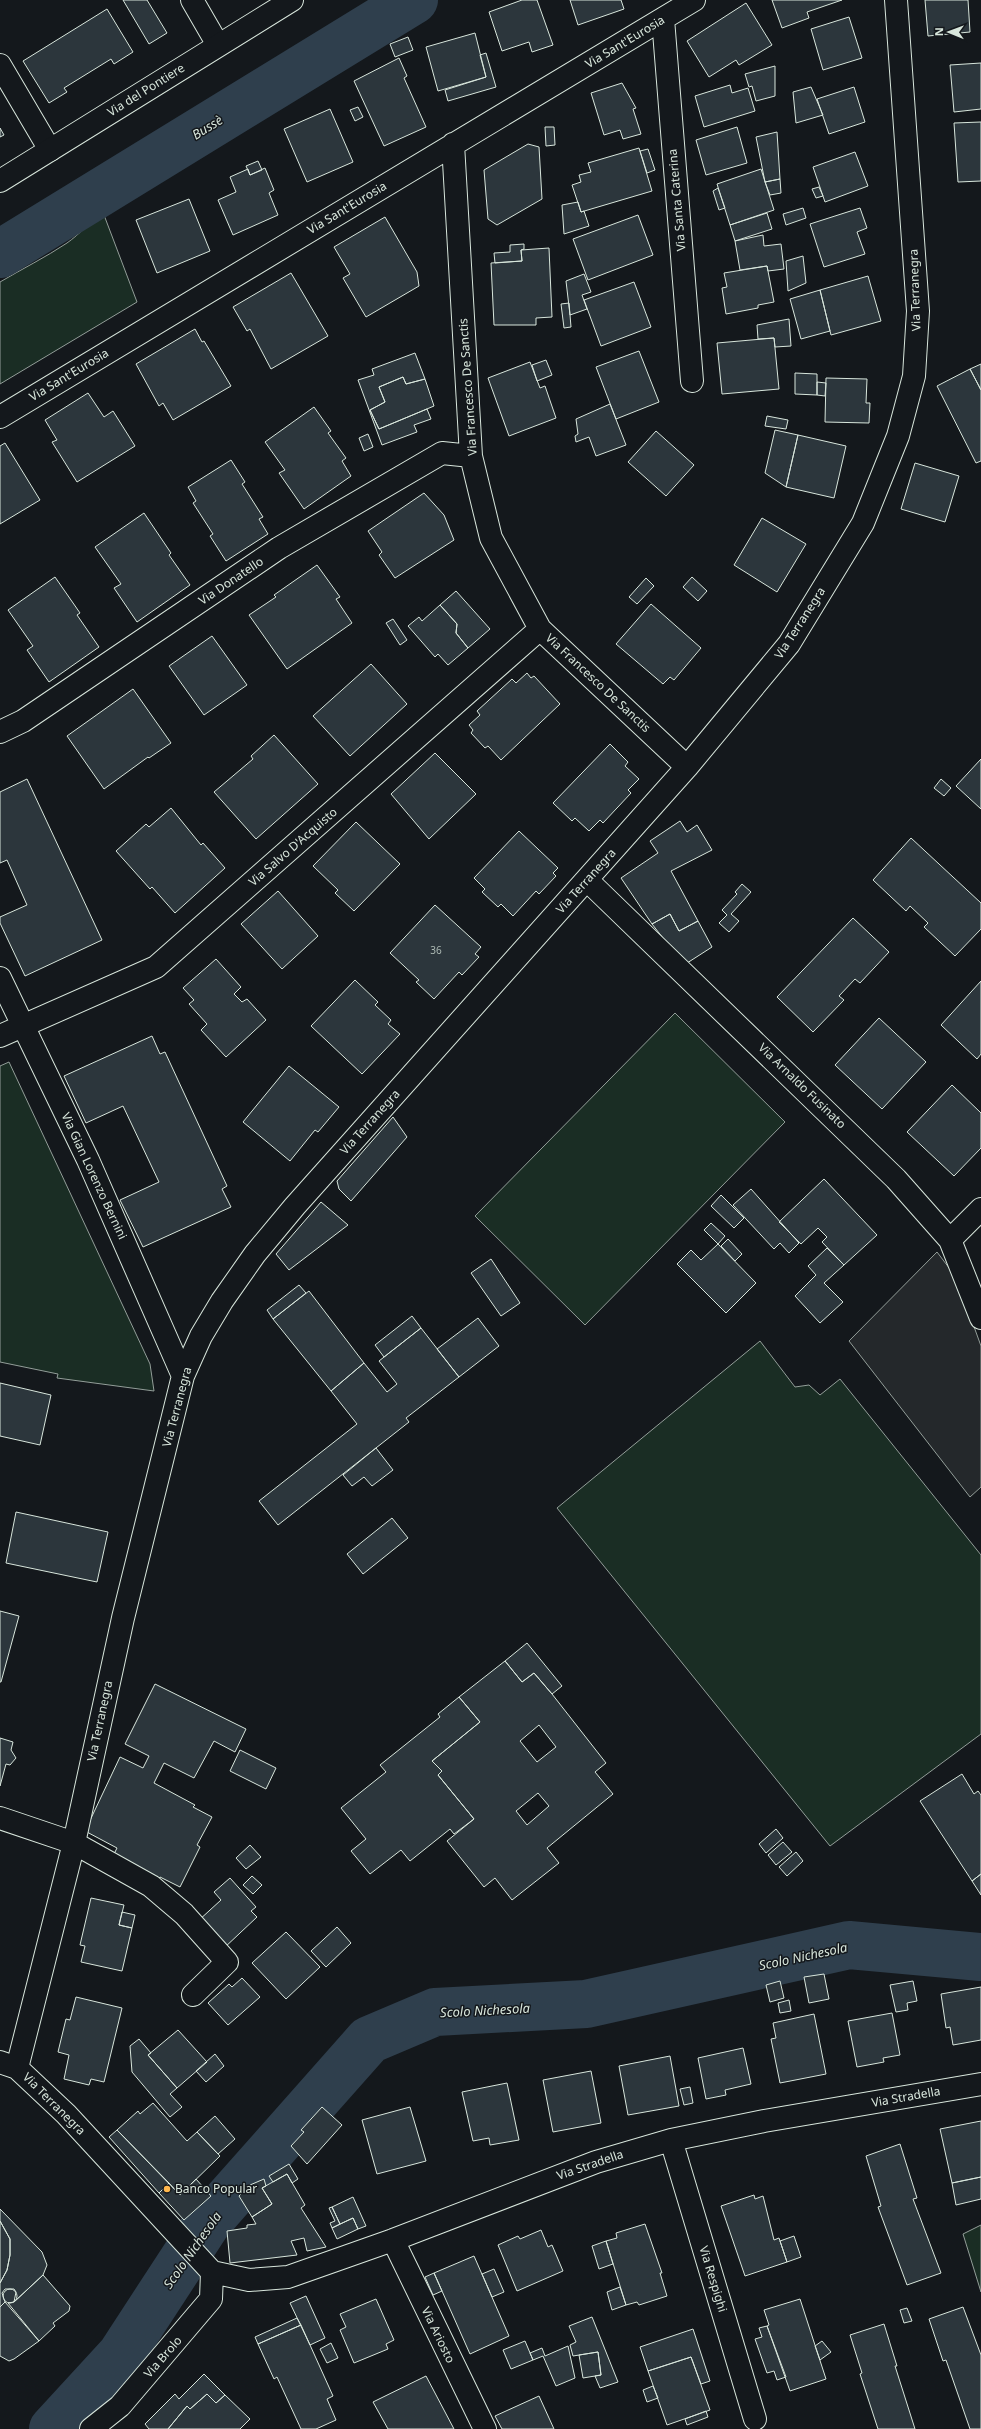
<svg xmlns="http://www.w3.org/2000/svg" width="981" height="2429" font-family="'Noto Sans',sans-serif">
<style>
.green{fill:#1a2d24;stroke:#939e99}
.parking{fill:#24282b;stroke:#939e99}
.lines{fill:none;stroke-linecap:round;stroke-linejoin:round}
.river{stroke:#2f3f4d;stroke-width:48}
.building{fill:#2c363c;stroke:#d8e6dc;fill-rule:evenodd}
.street-casing{stroke:#d8e6dc;stroke-width:24}
.secondary-casing{stroke:#d8e6dc;stroke-width:24}
.street{stroke:#14181c;stroke-width:22}
.secondary{stroke:#14181c;stroke-width:22}
.poi-dot{fill:#ffb74d;stroke:#14181c;stroke-width:1.5}
.labels{text-anchor:middle;stroke-width:3;stroke-linejoin:round;paint-order:stroke}
.number-label{font-size:10px;fill:#adbab4}
.street-label{font-size:12px;fill:#d8e6dc;stroke:#14181c}
.poi-label{font-size:12px;fill:#d8e6dc;stroke:#14181c;text-anchor:start}
.water-label{font-size:13px;font-style:italic;fill:#d8e6dc;stroke:#14181c}
</style>
<rect width="100%" height="100%" fill="#14181c"/>
<path class="green" d="M104,215L137,302L0,384V282C22,269 46,257 67,243C80,234 90,221 104,215Z
M675,1013L785,1122L585,1325L475,1216Z
M9,1062L150,1364L154,1391L57,1378L58,1374L0,1362V1066Z
M760,1341L795,1387L809,1385L820,1395L840,1379L981,1555V1734L830,1846L557,1508Z
M981,2225V2292L963,2234Z"/>
<path class="parking" d="M937,1252L956,1277L981,1346V1487L970,1497L849,1341Z"/>
<g class="lines">
<path class="river" d="M0,254L414,0
M53,2429L121,2355L207,2223L369,2040L435,2012L586,2004L849,1945L981,1957"/>
</g>
<path class="building" d="M123,0H147L167,33L149,44Z
M522,0H537L553,45L532,52L529,42L502,51L489,12Z
M570,0H621L624,9L578,25Z
M772,0H842L807,12L809,18L782,28Z
M925,0H968L970,32L928,36Z
M746,3L772,45L739,65L736,60L709,77L687,41Z
M107,9L133,52L114,64L111,59L64,88L67,92L49,103L23,61Z
M849,17L862,58L823,70L811,29Z
M475,33L486,77L438,91L426,47Z
M408,37L413,50L395,57L390,44Z
M486,53L496,87L448,101L445,90L486,77L480,55Z
M399,58L407,76L404,78L426,127L384,146L354,81Z
M981,63V109L954,112L950,65Z
M775,66V96L756,101L752,86L749,87L745,74Z
M622,83L636,108L633,109L641,134L623,139L620,130L604,135L591,93Z
M730,85L732,93L748,88L755,111L704,127L695,96Z
M811,87L823,115L796,123L793,92Z
M854,87L865,122L829,134L817,99Z
M358,107L363,117L355,121L350,110Z
M330,109L353,162L307,182L284,129Z
M981,122V181L958,182L954,123Z
M545,127H554L555,145L546,146Z
M737,127L747,163L706,175L696,140Z
M0,128L4,135L0,137Z
M777,132L780,179L765,182L756,137Z
M528,144L539,147L542,199L497,225L488,219L484,170Z
M639,148L652,191L581,212L572,185L581,182L579,175L591,172L588,163Z
M648,149L655,170L647,173L640,151Z
M855,152L868,186L825,202L813,167Z
M258,161L262,170L250,175L246,166Z
M265,168L274,190L269,193L278,215L233,235L218,200L236,192L230,177L248,169L250,175Z
M761,169L774,210L730,225L717,184Z
M780,179L781,193L770,195L765,182Z
M819,187L823,196L816,198L812,189Z
M718,188L725,208L719,210L713,191Z
M189,199L210,251L157,273L136,220Z
M578,202L581,212L584,211L589,226L564,234L562,205Z
M803,208L806,218L786,225L783,214Z
M860,208L867,228L857,232L865,254L824,267L810,224Z
M767,213L772,229L735,241L730,225Z
M638,215L653,255L588,280L573,239Z
M385,217L417,272L419,286L366,317L343,278L350,274L334,247Z
M763,235L764,246L781,244L784,269L768,271L767,266L740,270L735,241Z
M524,244V249L521,250L522,261L495,263L494,253L510,252V245Z
M549,248L552,317L536,318V325H494L491,263L522,261L521,250Z
M803,256L806,283L788,291L786,261Z
M767,266L774,302L758,305V308L726,314L722,288L727,287L724,273Z
M291,273L328,336L271,369L250,329L247,331L233,307Z
M584,274L591,292L582,295L587,309L570,315L566,281Z
M868,276L881,321L831,335L820,290Z
M634,282L651,327L601,346L584,300Z
M820,290L830,331L801,339L790,299Z
M569,303L571,327L564,328L561,304Z
M789,319L791,346L775,347L774,338L758,339L757,325Z
M195,329L202,342L204,341L231,386L173,420L163,403L159,406L136,364Z
M774,338L779,389L722,394L717,343Z
M639,351L659,402L616,419L596,367Z
M415,353L425,379L406,384L403,377L379,387L385,402L370,410L379,429L427,409L431,419L414,425L417,432L382,445L358,380L374,375L372,369Z
M546,360L552,375L537,381L532,365Z
M530,362L540,388L545,386L556,418L509,436L488,378Z
M981,364V390L970,369Z
M970,369L981,390V461L976,463L937,386Z
M795,373L817,374V395L795,394Z
M403,377L406,384L425,379L434,406L379,429L370,410L385,402L379,387Z
M826,378L867,379L866,403H870L869,423L825,422Z
M817,382L826,383L825,396L817,395Z
M88,393L104,417L113,411L135,446L77,482L52,442L57,440L45,420Z
M610,404L626,445L596,456L589,437L576,442L575,436L578,434L576,419Z
M314,407L331,431L328,433L346,458L342,461L351,476L304,509L279,473L285,470L265,442Z
M767,416L788,420L786,429L765,426Z
M775,430L798,435L786,487L765,473Z
M656,431L694,465L666,496L628,462Z
M368,434L373,447L364,451L359,438Z
M798,435L846,446L834,498L786,487Z
M5,443L40,500L0,524V446Z
M231,460L245,482L242,484L263,517L259,519L268,534L226,561L210,536L213,534L193,503L196,501L188,487Z
M915,463L959,476L945,522L901,509Z
M424,493L444,515L454,540L395,578L379,555L382,552L368,531Z
M144,513L171,553L169,555L190,585L137,622L114,588L121,584L95,547Z
M762,518L806,544L777,592L734,565Z
M317,565L340,597L336,599L352,623L287,669L249,615L276,597L274,595Z
M55,577L80,613L77,615L99,647L49,682L27,650L33,646L8,610Z
M692,577L707,591L698,601L683,587Z
M646,578L654,586L637,604L629,597Z
M456,591L490,629L468,648L456,633L457,624L440,605Z
M651,604L701,648L674,680L670,677L663,684L616,644Z
M440,605L457,624L456,633L468,648L448,665L438,654L435,657L408,626L419,617L422,621Z
M393,619L407,640L400,645L386,623Z
M212,636L247,685L204,715L169,666Z
M371,664L407,704L350,756L313,716Z
M527,673L531,678L534,676L560,704L501,760L488,746L485,748L471,733L473,730L469,725L480,715L477,711L512,679L516,683Z
M133,689L171,743L149,758L148,757L104,789L67,736Z
M274,735L318,784L256,839L214,792L253,759L251,756Z
M610,744L628,762L625,766L639,779L628,790L631,793L603,823L600,820L589,831L575,818L572,821L553,803Z
M435,753L476,794L429,839L391,794Z
M981,759V809L956,786Z
M27,779L102,940L25,976L0,923V917L27,905L7,860L0,863V792Z
M941,779L951,788L944,796L934,788Z
M171,808L201,845L203,843L225,868L175,913L152,887L150,889L116,851L146,824L149,827Z
M680,821L687,832L697,825L712,850L671,871L698,921L679,931L670,914L652,924L621,878L658,853L650,841Z
M356,822L400,864L354,911L335,893L338,890L313,866Z
M519,831L558,868L553,873L556,876L539,894L536,891L513,916L501,904L498,907L482,892L485,889L474,878Z
M911,838L981,903V929L955,956L924,927L928,923L910,906L906,911L873,880Z
M742,884L751,892L731,914L739,921L729,932L719,923L727,915L722,910L737,894L735,892Z
M278,891L318,936L282,969L241,924Z
M435,905L481,947L475,954L479,957L462,975L459,972L434,999L416,982L419,980L390,953Z
M670,914L679,931L698,921L712,947L684,965L652,924Z
M853,918L889,952L860,983L855,979L839,996L844,1000L813,1032L777,997Z
M216,959L241,987L234,994L242,1002L247,999L266,1020L226,1057L201,1030L207,1024L189,1004L194,1000L183,988Z
M355,980L378,1002L375,1005L391,1020L388,1024L400,1034L362,1074L311,1026Z
M981,981V1054L977,1059L941,1025Z
M879,1018L926,1062L882,1109L835,1065Z
M152,1036L160,1054L165,1052L227,1186L222,1189L231,1207L143,1247L120,1200L159,1182L123,1106L86,1123L64,1076Z
M289,1066L339,1107L318,1132L315,1130L290,1161L243,1122Z
M952,1085L981,1113V1148L954,1176L907,1132Z
M393,1117L407,1137L351,1201L339,1189L337,1181Z
M824,1179L877,1235L844,1265L822,1242L827,1237L818,1228L801,1244L779,1222Z
M751,1189L799,1243L789,1253L780,1243L774,1249L733,1205Z
M721,1195L744,1218L734,1228L711,1206Z
M321,1202L348,1225L289,1270L276,1254Z
M711,1223L725,1236L718,1244L704,1230Z
M728,1239L742,1254L735,1261L721,1246Z
M718,1244L756,1283L726,1313L677,1264L691,1250L701,1260Z
M827,1248L844,1265L824,1283L843,1302L820,1323L795,1296L816,1275L808,1266Z
M491,1259L520,1303L501,1316L471,1273Z
M299,1285L306,1293L273,1319L267,1310Z
M309,1291L364,1363L331,1391L273,1319Z
M412,1316L421,1328L384,1357L375,1345Z
M478,1318L499,1346L459,1377L437,1349Z
M421,1328L459,1377L406,1418L409,1422L278,1525L259,1501L357,1424L331,1391L364,1363L387,1392L397,1384L379,1361Z
M0,1383L51,1395L40,1445L0,1436Z
M376,1448L393,1470L372,1486L364,1477L352,1486L343,1475Z
M16,1512L108,1532L97,1582L6,1563Z
M392,1518L408,1538L363,1574L347,1554Z
M0,1611L19,1616L1,1682H0Z
M527,1643L562,1686L552,1694L534,1673L522,1682L505,1661Z
M505,1661L522,1682L534,1673L552,1694L606,1763L595,1772L613,1794L547,1848L559,1863L512,1900L495,1878L484,1887L447,1841L474,1819L438,1775L442,1771L432,1761L480,1722L459,1697ZM539,1725L556,1747L537,1762L520,1741ZM538,1793L549,1806L527,1825L516,1811Z
M155,1684L246,1729L235,1752L214,1741L194,1778L164,1763L154,1783L195,1805L193,1807L212,1817L197,1845L200,1847L180,1887L160,1877L158,1880L113,1856L117,1848L85,1831L120,1757L143,1768L149,1756L125,1744Z
M459,1697L480,1722L432,1761L442,1771L438,1775L474,1819L454,1834L450,1829L410,1861L401,1850L370,1874L351,1851L366,1839L341,1808L386,1772L380,1765L440,1717L438,1714Z
M0,1738L13,1742L11,1750L16,1758L10,1765L6,1764L0,1786Z
M240,1750L276,1768L266,1789L230,1771Z
M962,1774L974,1794L978,1791L981,1795V1874L972,1881L920,1801Z
M776,1829L783,1838L766,1853L759,1844Z
M783,1842L792,1852L776,1865L768,1855Z
M250,1845L261,1857L246,1869L236,1858Z
M796,1852L803,1861L787,1876L779,1867Z
M981,1874V1895L972,1881Z
M252,1876L262,1885L253,1894L243,1885Z
M230,1878L256,1907L251,1911L257,1917L223,1949L198,1921L221,1900L214,1892Z
M91,1898L124,1905L119,1925L132,1928L122,1971L81,1962L85,1946L80,1945Z
M122,1912L135,1915L132,1928L119,1925Z
M337,1927L351,1943L326,1967L311,1951Z
M286,1932L320,1967L286,1999L252,1963Z
M824,1974L829,1999L809,2003L804,1977Z
M242,1978L260,1997L228,2025L208,2003L229,1984L232,1987Z
M780,1981L784,1998L770,2002L766,1985Z
M913,1981L917,2001L907,2003L908,2010L896,2012L890,1985Z
M981,1987V2040L953,2045L950,2027L946,2028L941,1994Z
M76,1997L122,2008L104,2082L91,2079L89,2085L64,2079L69,2055L58,2052L66,2019L70,2020Z
M789,2000L791,2011L780,2013L778,2003Z
M892,2013L900,2055L883,2058L884,2062L857,2067L848,2021Z
M814,2014L826,2074L780,2083L771,2039L776,2038L773,2023Z
M178,2030L207,2062L177,2088L148,2055Z
M139,2039L151,2053L148,2055L177,2088L170,2094L182,2107L170,2117L132,2072L130,2046Z
M743,2048L751,2084L725,2090L726,2095L706,2099L698,2058Z
M215,2054L224,2066L206,2082L196,2071Z
M670,2056L679,2106L628,2115L619,2066Z
M591,2071L601,2123L553,2132L543,2080Z
M507,2083L519,2140L490,2145L489,2138L473,2141L462,2092Z
M690,2087L693,2103L684,2105L680,2089Z
M153,2103L187,2141L197,2132L220,2156L180,2195L117,2130L138,2111L140,2114Z
M322,2107L342,2125L307,2164L291,2146L304,2132L301,2130Z
M410,2107L426,2161L377,2174L362,2120Z
M215,2116L235,2139L218,2154L197,2132Z
M981,2121V2177L952,2183L940,2129Z
M117,2130L169,2183L159,2193L109,2137Z
M900,2144L917,2198L913,2199L941,2273L907,2285L878,2207L881,2206L866,2156Z
M289,2164L298,2179L292,2183L287,2174L273,2182L269,2176Z
M287,2174L305,2205L301,2208L326,2247L307,2251L304,2238L291,2241L297,2255L230,2263L227,2231L247,2228V2225L256,2224L252,2217L272,2204L262,2188Z
M981,2177V2199L956,2205L952,2183Z
M196,2179L211,2196L184,2220L159,2193L169,2183L180,2195Z
M264,2179L266,2186L262,2188L272,2204L252,2217L239,2196L250,2185Z
M754,2195L755,2199L763,2196L774,2240L779,2238L787,2262L745,2276L721,2206Z
M353,2197L366,2226L358,2229L353,2218L340,2224L332,2207Z
M332,2207L340,2224L332,2228L330,2223L335,2221L329,2208Z
M0,2209L42,2252L47,2265L43,2275L14,2302L16,2292L14,2289H5L2,2293L5,2302L0,2307V2283L7,2270L10,2255V2239L0,2221Z
M353,2218L358,2229L337,2239L332,2228Z
M0,2221L10,2239V2255L7,2270L0,2283Z
M645,2224L662,2273H660L667,2296L639,2305L637,2302L626,2305L606,2241L617,2238L616,2233Z
M541,2230L548,2247L552,2245L563,2271L517,2291L498,2245L518,2236L520,2239Z
M794,2236L801,2257L787,2262L780,2241Z
M606,2241L613,2264L599,2269L592,2246Z
M474,2256L509,2336L470,2354L434,2273Z
M494,2269L504,2292L492,2297L482,2274Z
M434,2273L442,2291L433,2295L425,2277Z
M43,2275L70,2306L69,2311L53,2323L55,2326L39,2341L8,2303L14,2302Z
M620,2287L626,2305L612,2310L607,2292Z
M3 2296a7 7 0 1 1 14 0a7 7 0 1 1-14 0Z
M306,2296L325,2338L310,2345L290,2303Z
M376,2299L394,2340L386,2344L388,2349L354,2363L340,2330L346,2327L340,2314Z
M800,2299L826,2379L790,2391L767,2326L769,2325L764,2310Z
M5,2302L39,2341L14,2359L9,2361L0,2356V2307Z
M963,2307L981,2355V2429H970L946,2360L943,2361L929,2319Z
M907,2308L912,2321L904,2323L900,2310Z
M592,2317L618,2382L600,2388L595,2376L601,2375L598,2352L573,2356L570,2345L576,2342L569,2326Z
M297,2318L301,2325L258,2344L255,2337Z
M884,2324L897,2366H895L915,2429H878L860,2374L862,2373L850,2335Z
M301,2325L333,2396L327,2399L336,2420L316,2429H301L277,2377L274,2379L258,2344Z
M767,2326L786,2377L777,2380L774,2371L767,2373L755,2339L762,2337L759,2328Z
M693,2329L710,2381L701,2384L691,2357L648,2371L640,2347Z
M525,2341L533,2360L511,2369L503,2350Z
M822,2341L831,2352L820,2360L815,2346Z
M331,2343L338,2358L327,2363L320,2349Z
M568,2346L575,2378L556,2386L543,2356L533,2360L530,2353L542,2348L545,2356Z
M598,2352L601,2375L583,2378L579,2355Z
M691,2357L710,2410L667,2425L648,2371Z
M204,2374L225,2395L216,2403L207,2394L190,2409L187,2406L168,2429H149L145,2424L175,2394L179,2399Z
M426,2376L454,2429H388L373,2402Z
M653,2386L658,2398L647,2402L643,2390Z
M207,2394L216,2403L225,2395L250,2419L240,2429H168L187,2406L190,2409Z
M539,2396L554,2429H502L495,2416Z
M706,2411L708,2417L687,2425L685,2419Z"/>
<g class="lines">
<defs>
<path id="street" d="M192,0L218,45
M663,19L692,381
M0,65L50,150
M453,144L471,456L491,538L540,629L687,767
M0,417L694,0
M0,732L23,721L279,548L442,453L471,456
M587,880L896,1179L950,1240L981,1318
M0,978L88,1160L183,1376
M0,1036L156,967L540,629
M950,1240L981,1209
M0,1818L74,1843L151,1886L184,1914L227,1962L193,1995
M0,2062L17,2068L66,2114L212,2272
M17,2068L74,1843L123,1618L183,1376L201,1336L222,1301L255,1254L295,1206L687,767L789,644L863,523L898,436L914,376L918,311L896,0
M671,2140L755,2419
M393,2240L485,2429
M212,2272L249,2280L288,2277L393,2240L596,2162L671,2140L764,2121L981,2084
M91,2429L120,2406L211,2299L212,2272"/>
<path id="secondary" d="M0,181L292,0"/>
</defs>
<use href="#street" class="street-casing"/>
<use href="#secondary" class="secondary-casing"/>
<use href="#street" class="street"/>
<use href="#secondary" class="secondary"/>
</g>
<circle class="poi-dot" cx="167" cy="2189" r="4"/>
<g class="labels">
<g class="number-label">
<text x="436" y="954">36</text>
</g>
<g class="street-label">
<text transform="translate(625 42) rotate(-31)" y="4">Via Sant'Eurosia</text>
<text transform="translate(146 90) rotate(-32)" y="4">Via del Pontiere</text>
<text transform="translate(677 200) rotate(-95)" y="4">Via Santa Caterina</text>
<text transform="translate(347 208) rotate(-31)" y="4">Via Sant'Eurosia</text>
<text transform="translate(915 290) rotate(-92)" y="4">Via Terranegra</text>
<text transform="translate(69 375) rotate(-31)" y="4">Via Sant'Eurosia</text>
<text transform="translate(468 387) rotate(-94)" y="4">Via Francesco De Sanctis</text>
<text transform="translate(231 581) rotate(-34)" y="4">Via Donatello</text>
<text transform="translate(800 623) rotate(-57)" y="4">Via Terranegra</text>
<text transform="translate(598 683) rotate(43)" y="4">Via Francesco De Sanctis</text>
<text transform="translate(293 847) rotate(-41)" y="4">Via Salvo D'Acquisto</text>
<text transform="translate(586 881) rotate(-48)" y="4">Via Terranegra</text>
<text transform="translate(802 1086) rotate(44)" y="4">Via Arnaldo Fusinato</text>
<text transform="translate(370 1122) rotate(-48)" y="4">Via Terranegra</text>
<text transform="translate(94 1176) rotate(65)" y="4">Via Gian Lorenzo Bernini</text>
<text transform="translate(177 1407) rotate(-75)" y="4">Via Terranegra</text>
<text transform="translate(100 1721) rotate(-78)" y="4">Via Terranegra</text>
<text transform="translate(906 2097) rotate(-10)" y="4">Via Stradella</text>
<text transform="translate(54 2104) rotate(45)" y="4">Via Terranegra</text>
<text transform="translate(590 2165) rotate(-19)" y="4">Via Stradella</text>
<text transform="translate(713 2279) rotate(73)" y="4">Via Respighi</text>
<text transform="translate(438 2335) rotate(64)" y="4">Via Ariosto</text>
<text transform="translate(163 2357) rotate(-49)" y="4">Via Brolo</text>
</g>
<g class="poi-label">
<text x="175" y="2193">Banco Popular</text>
</g>
<g class="water-label">
<text transform="translate(207 127) rotate(-32)" y="5">Bussè</text>
<text transform="translate(803 1956) rotate(-12)" y="5">Scolo Nichesola</text>
<text transform="translate(485 2010) rotate(-3)" y="5">Scolo Nichesola</text>
<text transform="translate(192 2250) rotate(-55)" y="5">Scolo Nichesola</text>
</g>
</g>
<g transform="translate(949 32) rotate(271)" stroke="#14181c" stroke-width="3" paint-order="stroke">
<path d="M0-3L7 15L0 10L-7 15Z" fill="#d8e6dc"/>
<text y="-6" font-size="11" font-weight="bold" text-anchor="middle" fill="#d8e6dc">N</text>
</g>
</svg>
